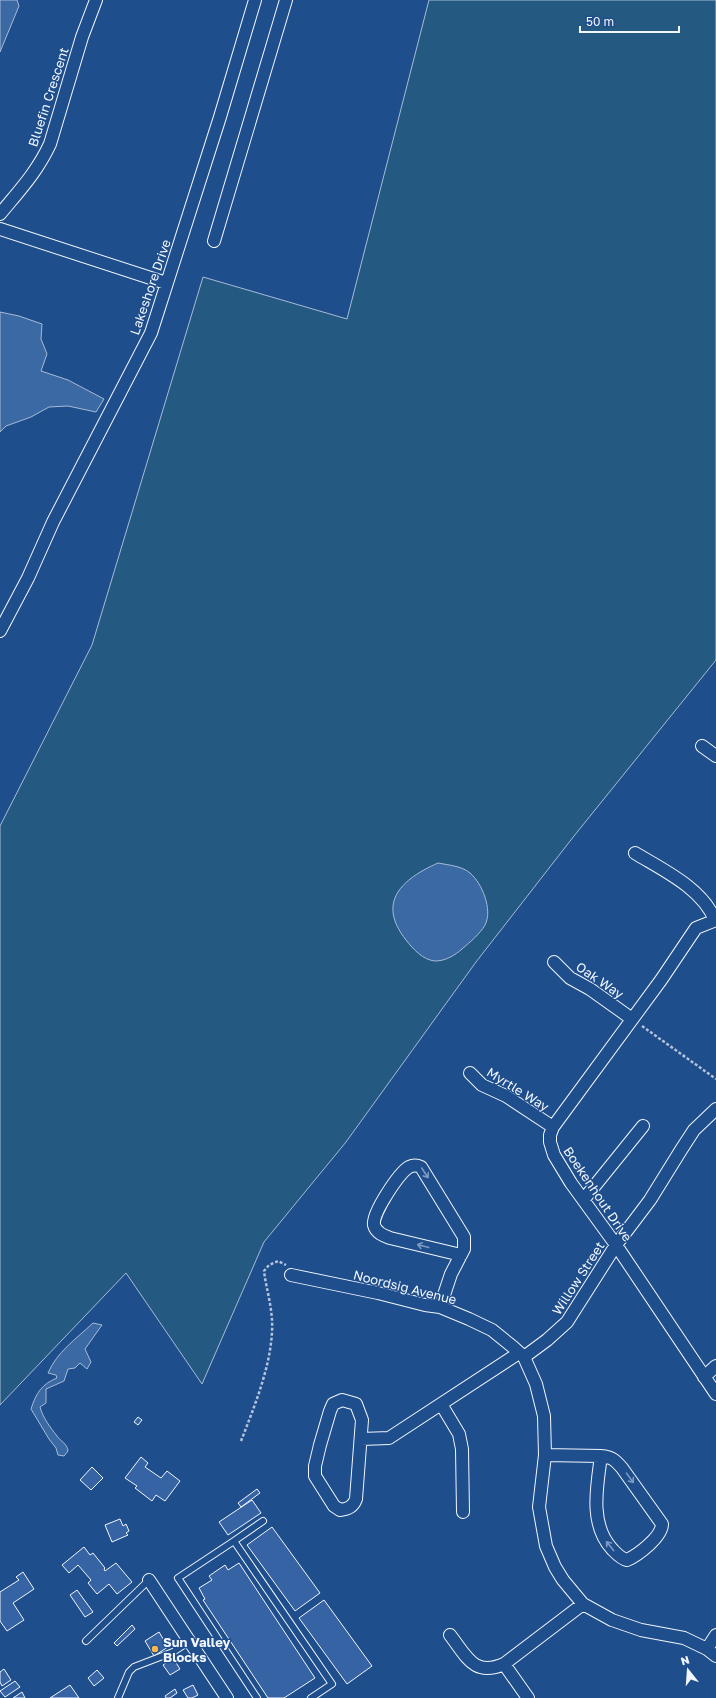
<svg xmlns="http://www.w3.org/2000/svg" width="716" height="1698" font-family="'Golos Text',sans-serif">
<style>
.green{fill:#245a82;stroke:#a8bbd7}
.water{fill:#3b69a3;stroke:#a8bbd7}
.building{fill:#3563a3;stroke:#f2f6ff}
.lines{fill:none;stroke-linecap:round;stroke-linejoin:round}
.service-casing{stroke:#f2f6ff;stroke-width:8}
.minor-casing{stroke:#f2f6ff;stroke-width:14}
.path{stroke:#b3c4dc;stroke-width:2.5;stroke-dasharray:3 2;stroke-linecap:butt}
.service{stroke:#1f4e8c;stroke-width:6}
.minor{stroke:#1f4e8c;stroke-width:12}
.oneway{stroke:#7e9ac0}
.poi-dot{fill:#ffb74d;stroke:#1f4e8c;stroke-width:1.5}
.labels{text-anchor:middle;stroke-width:3;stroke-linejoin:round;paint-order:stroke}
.street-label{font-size:13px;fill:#f2f6ff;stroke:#1f4e8c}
.poi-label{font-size:13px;font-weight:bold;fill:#f2f6ff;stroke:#1f4e8c;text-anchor:start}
</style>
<rect width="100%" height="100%" fill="#1f4e8c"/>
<path class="green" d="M429,0H716V660L574,836L476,962L346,1142L264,1242L202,1384L126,1273L0,1405V826L92,645L203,277L347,319Z"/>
<path class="water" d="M0,0H17L19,6L0,52Z
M0,312L19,316L42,324L41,339L47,354L41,371L68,380L104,399L96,412L68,406L49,407L31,417L6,426L0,432Z
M438,863C448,865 462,866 470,873C482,883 493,910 485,925C480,934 470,942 462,949C455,955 446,961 435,961C423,960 413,949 406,940C376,902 402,879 438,863Z
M93,1323L102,1325L85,1349L91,1362L87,1369L80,1363L75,1368L68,1369L64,1381L46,1389V1403L40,1407C43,1418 50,1427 57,1436C61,1442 67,1443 68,1451L64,1456L58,1455L56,1448L49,1439L31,1409C36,1393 42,1384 57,1378L56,1375L48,1373C57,1352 76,1339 93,1323Z"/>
<path class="building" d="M138,1417L142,1420L138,1425L134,1422Z
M141,1457L148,1463L145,1467L161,1478L167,1471L180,1481L165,1501L156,1495L152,1501L135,1488L137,1486L125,1478Z
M92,1467L103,1478L91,1490L80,1480Z
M257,1489L260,1493L241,1507L238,1503Z
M252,1500L261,1513L228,1535L219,1522Z
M120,1519L123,1526L126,1524L129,1531L126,1533L128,1535L112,1542L105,1525Z
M272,1527L320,1593L295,1611L247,1545Z
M84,1547L90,1555L93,1553L105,1568L104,1569L105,1571L116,1563L132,1582L117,1594L109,1584L97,1594L88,1583L91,1580L78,1565L69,1573L62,1565Z
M239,1563L315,1678L284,1698H268L203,1600L205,1599L199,1588L212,1580L209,1576L225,1565L228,1570Z
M23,1572L34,1589L13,1603L24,1620L7,1631L0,1621V1592L19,1580L16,1577Z
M77,1590L93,1612L85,1617L70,1595Z
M324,1600L372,1666L347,1684L299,1618Z
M132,1625L135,1629L117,1646L114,1643Z
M159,1632L168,1647L154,1656L145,1641Z
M173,1658L180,1669L170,1675L163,1665Z
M4,1669L11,1680L2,1686L0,1682V1672Z
M97,1670L104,1678L94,1686L88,1678Z
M15,1681L20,1687L5,1697L0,1691Z
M70,1685L79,1698H50Z
M193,1685L198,1695L192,1698H188L183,1690Z
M175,1689L177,1693L170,1698H166L165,1696Z
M22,1692L25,1698H13Z"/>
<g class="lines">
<defs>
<path id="service" d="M263,1521L234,1541L332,1684L311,1698
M234,1541L178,1578L257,1698
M86,1641L149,1580
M118,1698L129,1672L134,1667L173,1652L190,1641"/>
<path id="minor" d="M0,214C19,191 37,172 50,144L82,37L96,0
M0,229L166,283
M214,241L286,0
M0,631L28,578L53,522L151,333L220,117L255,0
M702,746L716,756
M635,853C663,870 702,888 715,920
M716,920L696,928L661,980L553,1127L550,1135V1142L554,1155L571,1183L616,1245L716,1394
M554,962L570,978L590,989L632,1019
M470,1073L482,1085L506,1096L553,1127
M584,1199L643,1126
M291,1275L378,1293L425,1305L440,1307L469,1319L492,1330L513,1347L524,1357L536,1384L544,1416L545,1455L539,1507L546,1546L555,1567L563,1580L583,1604L612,1620L641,1630L684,1638L707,1649L716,1656
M440,1307L451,1274L464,1249V1237L421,1167C417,1165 413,1165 409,1167C399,1173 372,1213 374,1225C376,1233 384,1236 390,1238L461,1255
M524,1357L547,1340L567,1322L616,1245L650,1200L681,1150L694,1130L716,1109
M704,1377L716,1366
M342,1400L356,1404L362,1420L356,1499C353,1507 348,1509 340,1510L334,1506L315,1476V1466L320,1445L330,1411L333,1404Z
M441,1404L459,1434L462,1449L463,1512
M361,1439L389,1438L519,1353
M545,1455L601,1456C612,1457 615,1460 622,1468L662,1524C662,1537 638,1555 627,1560C621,1559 616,1553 612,1549C589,1524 597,1486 601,1456
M149,1580L227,1698
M450,1635C467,1657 474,1677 504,1664L583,1604
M707,1649L716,1635
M504,1664L528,1698"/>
</defs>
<use href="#service" class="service-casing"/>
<use href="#minor" class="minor-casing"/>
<path class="path" d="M642,1026L716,1079
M241,1441C255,1405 274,1359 272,1320C271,1303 266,1287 264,1271L269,1265L278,1261L286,1265"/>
<use href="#service" class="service"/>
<use href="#minor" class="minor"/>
</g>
<defs><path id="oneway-shaft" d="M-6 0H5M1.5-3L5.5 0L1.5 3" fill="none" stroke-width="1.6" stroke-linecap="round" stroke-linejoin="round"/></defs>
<g class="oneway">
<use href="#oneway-shaft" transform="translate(425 1173) rotate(57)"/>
<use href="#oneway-shaft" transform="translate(423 1246) rotate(-165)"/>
<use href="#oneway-shaft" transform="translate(630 1478) rotate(54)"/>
<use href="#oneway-shaft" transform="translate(610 1546) rotate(-129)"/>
</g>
<circle class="poi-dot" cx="155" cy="1649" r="4"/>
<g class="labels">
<g class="street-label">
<text transform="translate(48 97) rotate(-72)" y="5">Bluefin Crescent</text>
<text transform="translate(150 287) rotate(-71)" y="5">Lakeshore Drive</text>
<text transform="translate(600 980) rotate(34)" y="5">Oak Way</text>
<text transform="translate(518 1089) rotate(32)" y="5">Myrtle Way</text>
<text transform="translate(598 1194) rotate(56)" y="5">Boekenhout Drive</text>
<text transform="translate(578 1278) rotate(-57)" y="5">Willow Street</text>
<text transform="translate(405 1287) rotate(14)" y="5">Noordsig Avenue</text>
</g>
<g class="poi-label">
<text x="163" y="1647">Sun Valley<tspan x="163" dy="15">Blocks</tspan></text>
</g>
</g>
<g transform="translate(688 1670) rotate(343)" stroke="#1f4e8c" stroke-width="3" paint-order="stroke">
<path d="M0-3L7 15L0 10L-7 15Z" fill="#f2f6ff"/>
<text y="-6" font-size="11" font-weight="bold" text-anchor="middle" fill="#f2f6ff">N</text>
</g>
<path d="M580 26v6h99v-6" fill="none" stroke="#f2f6ff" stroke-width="2"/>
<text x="586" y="26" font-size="12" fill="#f2f6ff" stroke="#1f4e8c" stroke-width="3" paint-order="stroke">50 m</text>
</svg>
